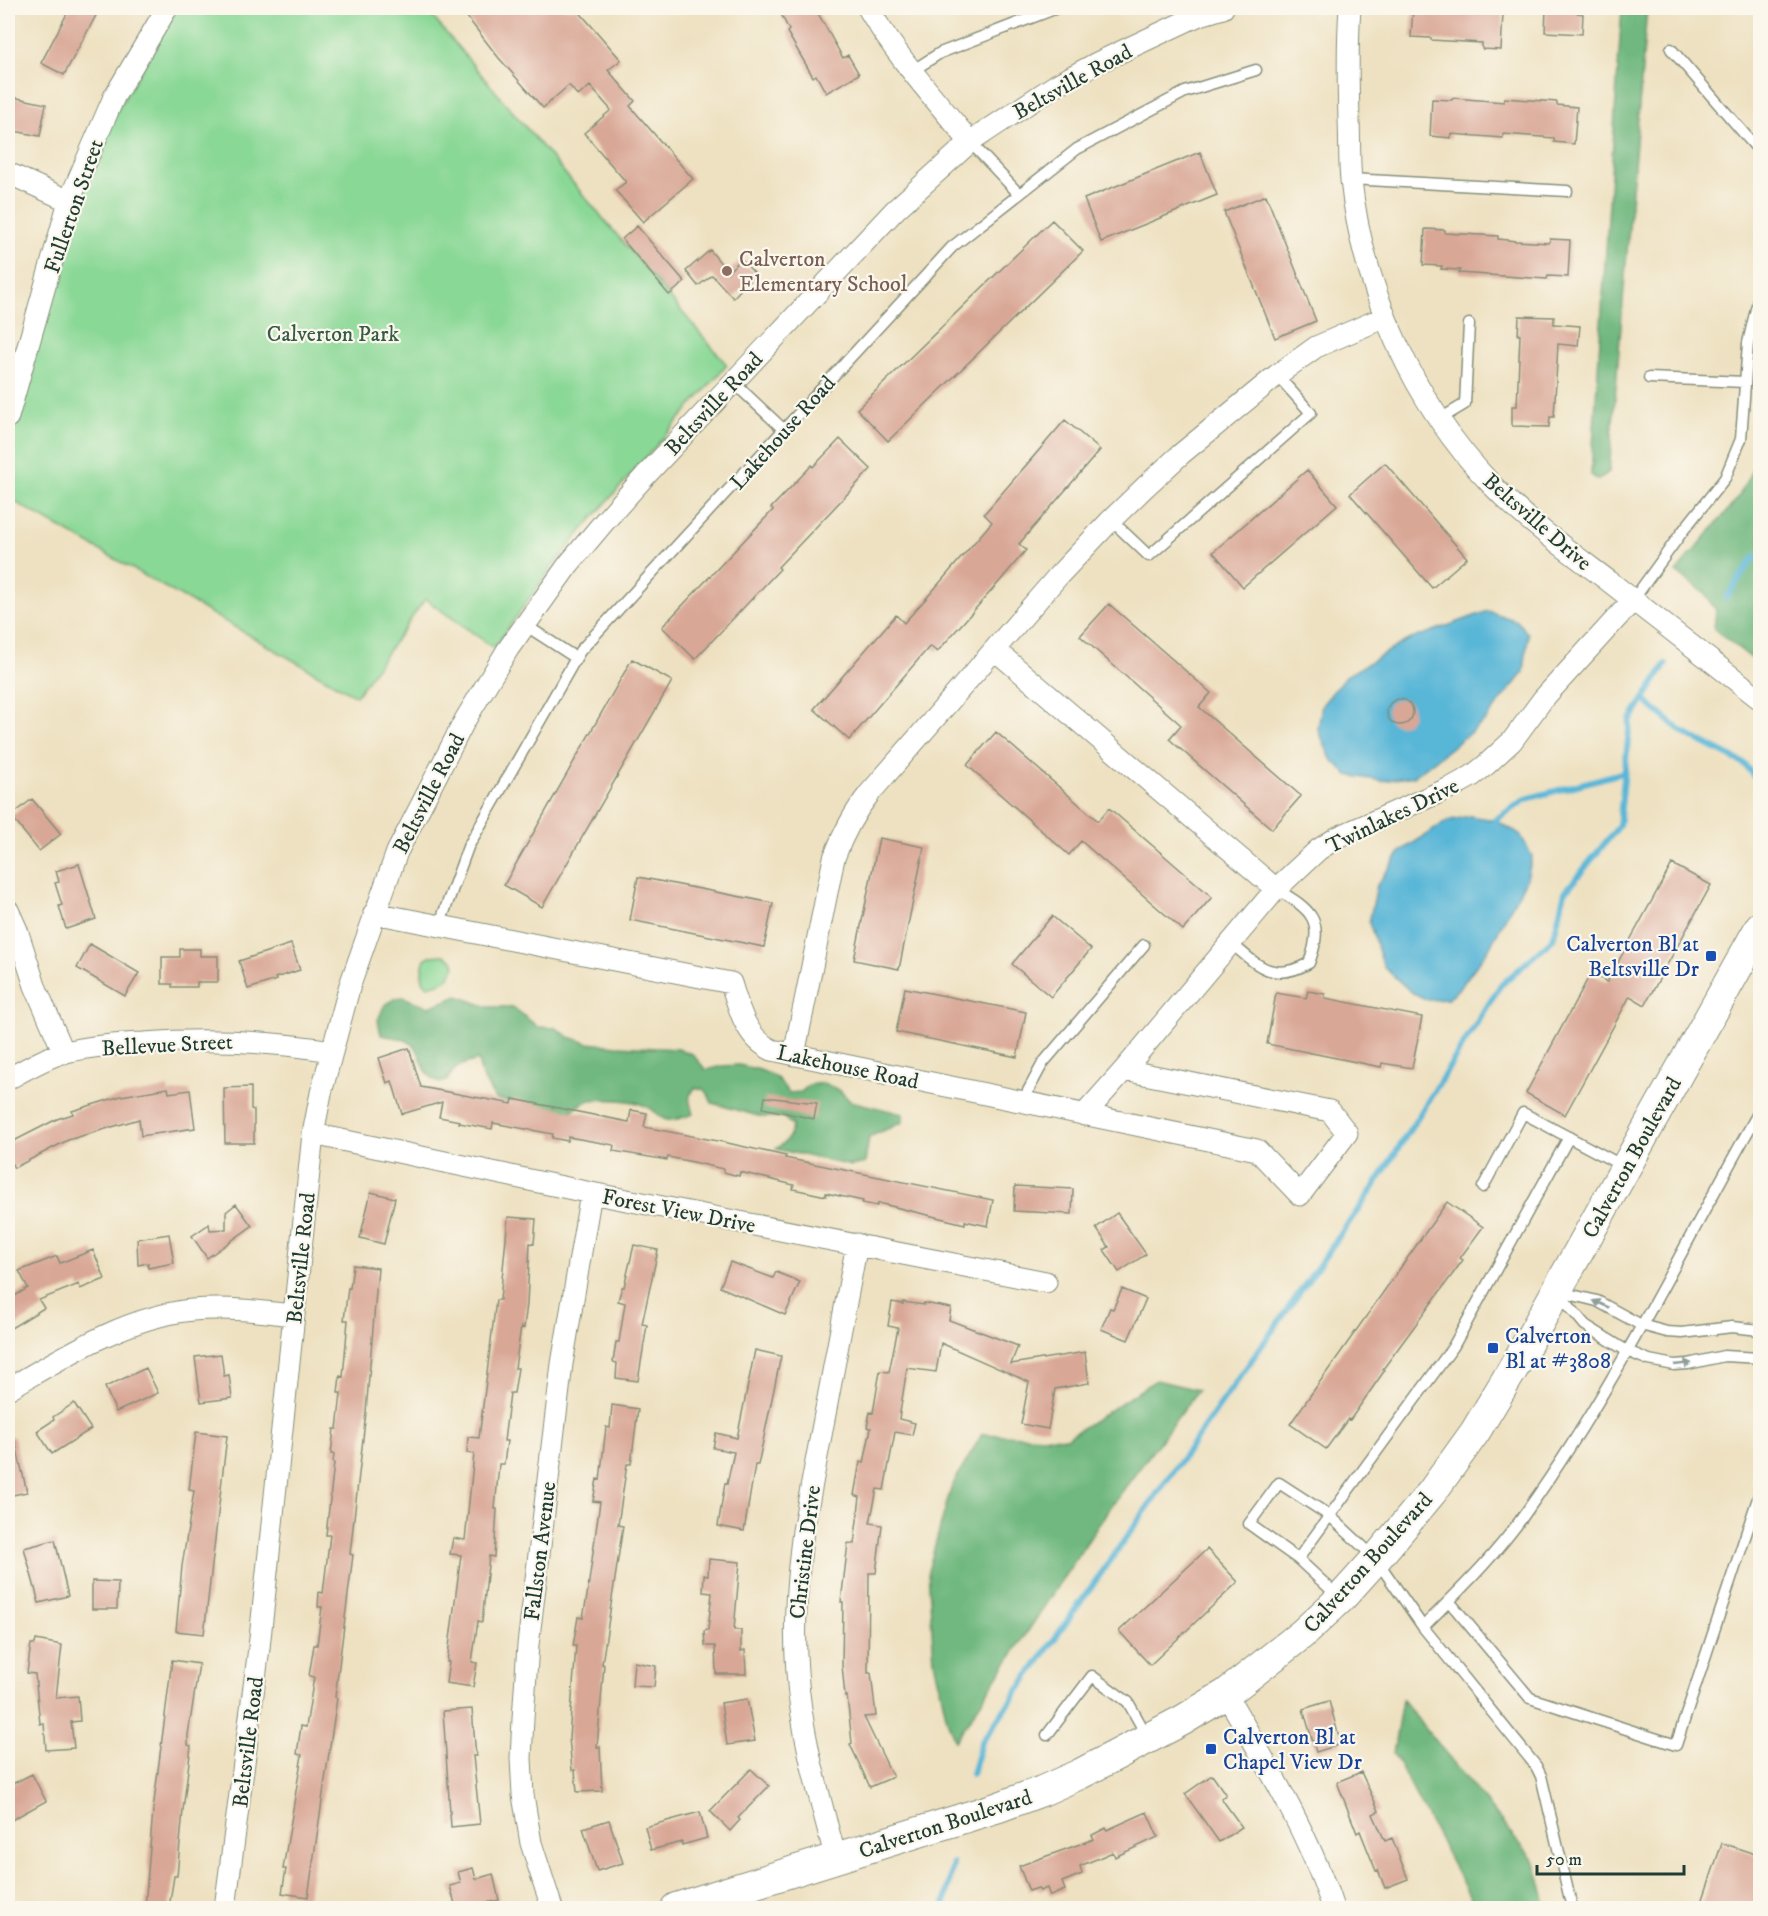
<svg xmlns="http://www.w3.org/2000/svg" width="1768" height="1916" font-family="'IM FELL DW Pica',serif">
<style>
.green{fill:#8ad896;stroke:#548a65;stroke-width:1.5}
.forest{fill:#6fb87f;stroke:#477a5a;stroke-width:1.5}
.water{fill:#59b6d7;stroke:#3c7a86;stroke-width:1.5}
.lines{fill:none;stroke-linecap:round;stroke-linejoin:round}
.stream{stroke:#59b6d7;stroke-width:6}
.building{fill:#d9a796}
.lane-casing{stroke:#868f7a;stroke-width:13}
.street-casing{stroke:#868f7a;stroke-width:23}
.secondary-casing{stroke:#868f7a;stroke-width:32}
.lane{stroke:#fff;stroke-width:10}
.street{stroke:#fff;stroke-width:21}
.secondary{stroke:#fff;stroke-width:30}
.oneway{fill:#8f9e9a}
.education-dot{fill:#8d6e63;stroke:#fbf7ec;stroke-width:2}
.transit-dot{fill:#1a4fb4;stroke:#fbf7ec;stroke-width:2}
.labels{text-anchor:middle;stroke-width:4.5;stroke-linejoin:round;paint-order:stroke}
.street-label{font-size:22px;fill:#1f3d34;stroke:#fbf7ec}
.education-label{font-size:22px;fill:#785e54;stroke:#fbf7ec;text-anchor:start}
.park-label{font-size:22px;fill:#345c48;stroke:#fbf7ec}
.transit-label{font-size:22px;fill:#164399;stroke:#fbf7ec;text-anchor:start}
</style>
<rect width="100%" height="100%" fill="#fbf7ec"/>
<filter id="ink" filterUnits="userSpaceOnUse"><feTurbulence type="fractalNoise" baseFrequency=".0167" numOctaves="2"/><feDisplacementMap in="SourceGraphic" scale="12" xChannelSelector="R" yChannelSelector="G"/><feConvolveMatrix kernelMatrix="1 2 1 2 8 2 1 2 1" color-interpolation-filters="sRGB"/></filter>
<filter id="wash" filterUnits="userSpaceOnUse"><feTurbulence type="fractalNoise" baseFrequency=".008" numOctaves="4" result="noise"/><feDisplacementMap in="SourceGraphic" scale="24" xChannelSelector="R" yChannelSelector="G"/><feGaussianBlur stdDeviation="1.35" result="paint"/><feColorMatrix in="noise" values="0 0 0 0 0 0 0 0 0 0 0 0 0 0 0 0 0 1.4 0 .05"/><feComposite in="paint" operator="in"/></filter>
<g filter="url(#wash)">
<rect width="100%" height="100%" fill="#eee1c1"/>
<path class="green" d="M177,8H425L727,365L592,519L554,564L494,648L425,599L356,696L8,498V446L77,206L112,119Z
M444,955L453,960L455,966C447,982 445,982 428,986C419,980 422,968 425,959L430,956Z"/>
<path class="forest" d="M1622,8H1647L1609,472L1598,480L1591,475Z
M1760,465V665L1714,629L1716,610L1704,593L1676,572L1738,498L1754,466Z
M458,996L488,1007H513L538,1027L556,1028L569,1037L588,1043L617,1046L678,1049L692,1054L706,1070L722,1066L739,1065L760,1070L776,1077L789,1093L801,1092L809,1085L823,1083L839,1090L850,1101L903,1114V1122L869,1137L865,1163L851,1166L776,1149C786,1142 791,1138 792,1125L783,1117H762L712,1103L708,1094L703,1089L695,1088C686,1097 690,1102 693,1114C653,1129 668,1113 638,1103C629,1100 595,1098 587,1101C582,1103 577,1108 570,1111L495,1099L482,1076L478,1060C464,1064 454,1065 448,1080L440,1083C416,1071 426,1051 409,1042C402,1037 389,1037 381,1035L378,1020L384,1006L394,999L403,997L429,1007Z
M1156,1380L1198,1390L1107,1512L955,1741L947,1720L934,1661L928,1571L951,1488L982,1434L1067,1438Z
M1402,1700L1535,1862L1547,1908H1476L1393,1753Z"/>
<path class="water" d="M1488,611L1517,621L1528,634L1524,672L1484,722L1414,776L1382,781L1348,775L1331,759L1318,729L1322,705L1346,676L1406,641Z
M1470,816L1495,820L1520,834L1532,856L1527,878L1489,948L1462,985L1448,999L1428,1000L1411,992L1384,967L1369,923L1377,885L1401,851L1447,821Z"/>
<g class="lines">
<path class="stream" d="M1726,598L1753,559L1760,554
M1644,700L1682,732L1743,763L1760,783
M1495,820L1526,799L1625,772
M972,1774L981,1743L1374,1187L1500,986L1553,939L1565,892L1619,826L1630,721L1666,664
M944,1908L953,1864"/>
</g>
<g id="blocks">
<path class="building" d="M70,8H100L64,75L41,63Z
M460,8H576L621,60L608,70L635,101L630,106L693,179L643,222L615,190L626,182L584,133L611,110L590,86L578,96L569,85L543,108L498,57Z
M778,8H815L843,58L848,55L859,74L826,93L816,75L813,77L787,32L789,30Z
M1413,8H1486V13L1503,14L1501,50L1482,49V43L1431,40V38L1411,37Z
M1546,8H1578L1577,13L1583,14L1582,34L1545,32Z
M8,96L46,104L40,136L14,131L15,125L8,124Z
M1453,98L1504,102V98L1557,102V105L1577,107L1574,144L1554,142V138L1503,134V138L1451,134V138L1430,136L1432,99L1452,100Z
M1200,152L1217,195L1101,242L1084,199Z
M1266,195L1316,321L1275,338L1224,212Z
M1052,220L1083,251L888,441L857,409Z
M637,226L685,282L669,295L622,239Z
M1425,229L1445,230V233L1498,236V239L1516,241L1549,243L1550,239L1570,240L1568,277L1548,276L1547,279L1459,273L1460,270L1441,269L1442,266L1423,265Z
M710,250L728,272L741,259L755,274L733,298L712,275L698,286L686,271Z
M1519,316L1554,317V324L1580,326L1578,346L1558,344L1554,417H1550L1549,427L1512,426V406H1517L1520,335H1518Z
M1065,420L1100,450L1019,544L1026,550L1000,581L937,652L930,646L849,740L814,709L896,615L904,623L930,594L992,522L984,514Z
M840,439L871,469L778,567L780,569L695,659L662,627L773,510L771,508L812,465L813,467Z
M1385,463L1467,558L1432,588L1350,494Z
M1307,470L1337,505L1243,587L1213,552Z
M1109,604L1211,693L1199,707L1301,796L1272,829L1169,739L1181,725L1080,636Z
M632,659L672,681L542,907L504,885Z
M1387 712a13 13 0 1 1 26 0a13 13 0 1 1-26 0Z
M996,732L1098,821L1109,808L1212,897L1183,930L1081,841L1069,855L967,765Z
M32,799L61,834L39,851L11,816Z
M879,838L924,847L899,969L854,960Z
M79,864L96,919L66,929L59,906L62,905L55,883L59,882L56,871Z
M1672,864L1711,885L1645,1005L1630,996L1565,1115L1526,1093L1591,973L1607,982Z
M638,877L773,903L764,947L630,920Z
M1052,916L1091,949L1051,997L1012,964Z
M90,944L139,973L125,996L77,968Z
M291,944L300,970L275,978L276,980L248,989L239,961Z
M180,949H200V956H218V982H197V987H172V984H162V957H180Z
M905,988L1026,1012L1017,1057L896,1032Z
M1308,991L1325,994V998L1422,1017L1412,1068L1382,1063L1381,1067L1267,1044L1276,993L1306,998Z
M409,1048L421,1087L512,1104L513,1099L629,1122L631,1110L647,1113L644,1127L723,1142L786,1156L785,1158L993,1200L988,1226L965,1221V1224L878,1203L877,1206L862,1203L863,1201L826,1193V1196L793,1189L794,1185L740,1172L739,1176L723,1172V1169L693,1162L668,1157L667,1160L613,1151L614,1145L568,1137V1141L552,1138L553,1134L493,1123L492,1129L459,1123L460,1121L439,1117L442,1102L402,1114L392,1081L387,1083L379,1058Z
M251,1087V1109L254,1110V1143H225L224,1088Z
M168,1088L169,1093L190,1090L195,1128L141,1136L139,1119L68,1140L14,1168L8,1156V1144L57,1119L73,1114L72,1111L121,1096Z
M765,1097L817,1103L814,1119L763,1108Z
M1015,1186L1073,1189L1072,1214L1014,1211Z
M371,1192L395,1198L384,1244L360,1238Z
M1447,1202L1483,1227L1460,1258L1463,1260L1383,1369L1385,1370L1350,1420L1348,1419L1326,1449L1290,1424Z
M236,1204L252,1226L207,1258L192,1236L209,1224L210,1230L226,1229V1212Z
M1117,1213L1146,1254L1119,1272L1104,1250L1109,1247L1096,1228Z
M508,1217L536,1219L534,1244L530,1243L527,1304L524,1328L521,1327L515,1368H518L514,1393H510L504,1441H507L504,1464H499L495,1509H497L494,1557L489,1556L482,1622L478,1621L472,1662L477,1663L473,1687L446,1683L449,1662H447L461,1555L450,1554L453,1538L465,1540L474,1454L467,1453L468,1437L479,1438L496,1300H500Z
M169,1234L174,1263L148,1268V1263L138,1265L137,1239Z
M634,1245L658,1250L642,1324L647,1325L638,1381L616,1378L617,1363L613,1362L616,1342H619L625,1303L618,1301L622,1287H624Z
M93,1250L105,1279L80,1289L79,1284L39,1300L44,1308L8,1330V1300L28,1288L19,1271L57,1256L60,1263Z
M730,1262L773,1278L776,1272L800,1282L785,1315L720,1287Z
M353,1265L378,1268L366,1412L350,1554L353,1555L335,1697L337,1698L308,1897L282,1893L286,1869H283L302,1755L297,1754L301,1726L306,1727L314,1677L309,1676L314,1645H317L322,1607H318L319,1592L323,1593L330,1535H326L334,1463H333L334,1454H331L334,1429H337L341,1393H338L340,1376L343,1377L348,1320H344L348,1288H350Z
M1122,1289L1146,1299L1128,1340L1101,1329L1110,1308L1113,1309Z
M892,1302L903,1304V1302L924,1305V1303L951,1308L949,1320L1018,1346L1011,1364L1085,1352L1089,1383L1055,1389L1048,1429L1021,1424L1029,1382L941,1343L936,1372L907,1368L899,1419L915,1423L912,1435L895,1432L884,1490L877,1489L870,1523L882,1525L876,1573H869L868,1673H871L876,1716L864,1717L893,1777L870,1787L850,1744L852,1743L847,1696L845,1697L842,1665L843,1602H841L848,1543L854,1544L860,1497L854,1495L860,1462L864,1463L871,1428L867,1427L870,1412L873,1413L880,1371L889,1372L898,1328L888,1326Z
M755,1350L781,1356L758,1465H755L744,1531L718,1526L725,1483L727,1484L734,1452L713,1448L716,1433L737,1438Z
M221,1354L224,1376L229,1375L232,1398L201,1402L195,1357Z
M146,1368L158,1393L116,1412L105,1387Z
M74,1403L91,1429L52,1454L37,1431L54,1420L53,1417Z
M612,1405L638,1409L631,1464H627L618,1525L623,1526L602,1664L604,1665L597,1747H600L602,1791L577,1792L575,1770H572L569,1738L576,1646H573L578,1617L583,1618L587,1596L600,1502L593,1501L597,1479L600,1480L606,1427L610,1428Z
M196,1432L227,1436L204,1634L176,1631L182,1566L194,1491L189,1490Z
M8,1437H14L27,1492L8,1496Z
M55,1540L68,1596L39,1603L24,1548Z
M1207,1549L1238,1582L1150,1665L1119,1631Z
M709,1559L740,1562L734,1630H741V1651L745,1650L746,1674H716L715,1646H705L704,1631L708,1630L712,1593L703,1592L704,1575L708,1576Z
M92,1581L118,1582L117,1609H92Z
M36,1640L62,1645L56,1698L78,1696L80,1721L71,1722L74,1748L46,1750L44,1723L40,1724L35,1674L27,1673L31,1644H35Z
M172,1660L199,1664L188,1735V1745L191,1746L183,1810L177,1876H174L169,1908H145L153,1810Z
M634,1662L656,1666L654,1687L632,1686Z
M747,1699L755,1741L727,1745L721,1703Z
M1329,1701L1341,1744L1316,1752L1303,1709Z
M472,1709L476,1756H473L480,1824L451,1827L443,1711Z
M751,1769L769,1786L738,1818L740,1820L730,1831L710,1811Z
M1361,1772L1379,1811L1373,1814L1385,1841L1392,1838L1408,1879L1385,1888L1378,1870L1376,1871L1360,1831L1357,1833L1337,1782Z
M32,1774L46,1801L8,1822V1786Z
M1212,1775L1226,1795L1221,1798L1242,1827L1219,1842L1185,1794Z
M700,1812L707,1838L682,1845V1842L651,1850L645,1827Z
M1147,1812L1158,1837L1115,1857L1113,1852L1080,1866L1082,1874L1062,1882L1065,1890L1050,1896L1047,1888L1040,1891L1038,1888L1029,1891L1019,1866L1094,1839L1092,1835L1106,1828L1107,1830Z
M609,1820L623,1863L597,1871L583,1828Z
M1722,1843L1761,1856V1908H1700Z
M473,1868L476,1879L493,1874L499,1900L477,1905L478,1908H456L450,1886L461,1883L458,1872Z"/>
</g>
</g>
<g filter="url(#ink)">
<use href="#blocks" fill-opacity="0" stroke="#868f7a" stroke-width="1.5"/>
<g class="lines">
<defs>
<path id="lane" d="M1671,49L1760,152
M912,71L940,53L1057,8
M970,142L1018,193
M1350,179L1567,191
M1649,378L1745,382
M733,382L783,429
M1440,419L1465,404L1469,324
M1111,520L1149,556L1311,413L1277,375
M1633,600L1682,532L1725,478L1741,439L1748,343L1760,292
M525,625L576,658
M439,926L468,847L580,651L952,247L1077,149L1185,92L1256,70
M1231,943C1258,966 1273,983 1309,963C1325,920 1312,910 1276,889
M1022,1102L1043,1063L1144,945
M1483,1187L1523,1113L1623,1166
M1560,1292L1597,1301L1641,1325L1667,1332L1682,1333L1732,1327L1760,1330
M1559,1294L1585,1325L1627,1351L1649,1360L1674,1365L1688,1364L1724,1356L1760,1358
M1298,1559L1249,1524L1279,1483L1330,1516L1376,1559L1423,1627L1536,1766L1541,1776L1546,1797L1572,1908
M1339,1597L1298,1559L1453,1347L1569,1137
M1449,1601L1530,1698L1676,1745L1760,1492
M1423,1627C1461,1589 1499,1552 1529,1508C1618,1383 1684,1243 1760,1110
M1047,1735L1092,1676L1128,1702L1147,1736"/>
<path id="street" d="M868,8C896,56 935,99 970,142
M1350,8C1347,45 1348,83 1349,121C1350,140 1349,161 1351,180C1363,291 1414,403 1491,484C1526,521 1569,551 1610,582C1660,621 1710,660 1760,699
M8,173L69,201
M8,417L69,201L114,97L167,8
M995,650L1276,889
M8,910L17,930L35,986L64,1053
M374,913L731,983C739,1009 746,1038 772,1050L1257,1150L1300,1195L1347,1133L1330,1111L1124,1070
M794,1055L834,858C843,834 853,814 869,794L1059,575L1111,520L1145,487L1181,454L1277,375L1316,347L1385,317
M8,1079C24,1070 48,1056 66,1052C91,1046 118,1044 144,1043C208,1038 267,1041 332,1051
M1084,1115L1124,1070L1276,889L1318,850L1338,837L1454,786L1472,776L1486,765L1512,741L1543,699L1633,600
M313,1134L591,1193L1046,1282
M8,1389C65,1356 125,1317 192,1310C226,1307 260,1311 293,1315
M1226,1694C1266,1763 1308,1832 1333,1908
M836,1859C820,1798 801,1735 797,1672C793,1624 797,1578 803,1531L857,1244
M225,1908L259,1648L313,1134L321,1093L350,985L397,852L465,720L508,649L568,565L604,522L645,476L895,210L970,142L1056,85L1097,63L1197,16L1223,8
M552,1908L531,1843L523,1795L521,1758L523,1719L528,1645L562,1364L591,1193"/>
<path id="secondary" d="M676,1908L999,1807L1042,1791L1080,1774L1183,1720L1226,1694L1302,1634L1340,1599L1376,1559L1432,1492L1475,1432L1513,1369L1760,927"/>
</defs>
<use href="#lane" class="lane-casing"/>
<use href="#street" class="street-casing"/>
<use href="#secondary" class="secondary-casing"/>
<use href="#lane" class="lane"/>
<use href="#street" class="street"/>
<use href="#secondary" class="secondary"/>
</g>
<defs><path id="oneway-solid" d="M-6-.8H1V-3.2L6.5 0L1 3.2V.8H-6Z" transform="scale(1.5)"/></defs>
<g class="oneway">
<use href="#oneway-solid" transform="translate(1601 1304) rotate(-156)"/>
<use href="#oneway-solid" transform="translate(1683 1364) rotate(-6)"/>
</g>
</g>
<circle class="education-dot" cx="727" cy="271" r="6"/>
<g class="transit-dot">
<rect x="1705" y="950" width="12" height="12" rx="3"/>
<rect x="1487" y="1342" width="12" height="12" rx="3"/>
<rect x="1205" y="1743" width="12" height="12" rx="3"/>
</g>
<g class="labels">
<g class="street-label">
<text transform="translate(1072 81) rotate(-29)" y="8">Beltsville Road</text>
<text transform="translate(73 206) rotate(-71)" y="8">Fullerton Street</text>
<text transform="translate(713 403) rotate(-47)" y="8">Beltsville Road</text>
<text transform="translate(782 432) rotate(-48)" y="8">Lakehouse Road</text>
<text transform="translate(1538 521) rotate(41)" y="8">Beltsville Drive</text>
<text transform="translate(428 793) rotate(-63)" y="8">Beltsville Road</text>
<text transform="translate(1392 815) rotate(-26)" y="8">Twinlakes Drive</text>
<text transform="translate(167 1044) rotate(-3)" y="8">Bellevue Street</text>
<text transform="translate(848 1066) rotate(12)" y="8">Lakehouse Road</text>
<text transform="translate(1631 1157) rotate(-61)" y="8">Calverton Boulevard</text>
<text transform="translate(679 1210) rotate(11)" y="8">Forest View Drive</text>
<text transform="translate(300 1258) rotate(-84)" y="8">Beltsville Road</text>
<text transform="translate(539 1551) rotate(-83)" y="8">Fallston Avenue</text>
<text transform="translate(804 1552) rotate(-83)" y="8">Christine Drive</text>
<text transform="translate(1367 1562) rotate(-48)" y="8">Calverton Boulevard</text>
<text transform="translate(247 1742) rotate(-83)" y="8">Beltsville Road</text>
<text transform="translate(945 1823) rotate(-18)" y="8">Calverton Boulevard</text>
</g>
<g class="education-label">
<text x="739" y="266">Calverton<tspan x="739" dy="25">Elementary School</tspan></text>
</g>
<g class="park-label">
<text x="333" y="341">Calverton Park</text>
</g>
<g class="transit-label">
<text x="1699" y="951" text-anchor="end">Calverton Bl at<tspan x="1699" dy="25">Beltsville Dr</tspan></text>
<text x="1505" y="1343">Calverton<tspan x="1505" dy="25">Bl at #3808</tspan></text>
<text x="1223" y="1744">Calverton Bl at<tspan x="1223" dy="25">Chapel View Dr</tspan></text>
</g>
</g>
<rect width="1768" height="1916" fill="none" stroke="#fbf7ec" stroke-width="30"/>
<path d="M1537 1865v9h147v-9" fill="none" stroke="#1f3d34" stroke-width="3"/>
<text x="1546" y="1865" font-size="18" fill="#1f3d34" stroke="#fbf7ec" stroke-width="4.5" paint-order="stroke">50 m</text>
</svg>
